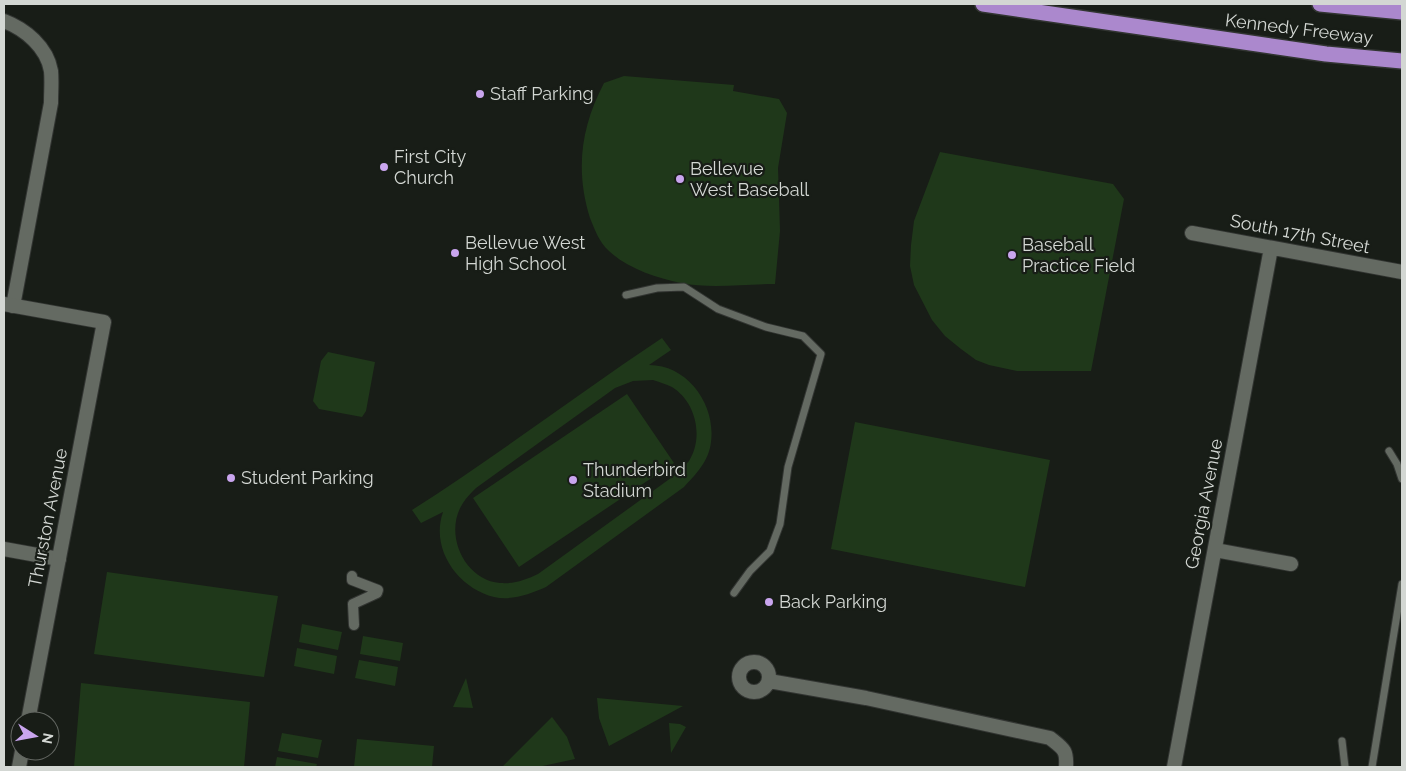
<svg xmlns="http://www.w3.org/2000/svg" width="1406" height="771" font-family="Raleway,sans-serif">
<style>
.green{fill:#1f381a;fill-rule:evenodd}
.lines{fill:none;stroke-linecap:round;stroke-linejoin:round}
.service-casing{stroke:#323532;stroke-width:9}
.pedestrian-casing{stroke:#323532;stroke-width:12}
.minor-casing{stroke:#323532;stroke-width:16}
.tertiary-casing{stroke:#323532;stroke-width:16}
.motorway-casing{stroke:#323532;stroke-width:18}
.service{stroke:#646a62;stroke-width:7}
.pedestrian{stroke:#646a62;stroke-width:10}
.minor{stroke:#646a62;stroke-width:14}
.tertiary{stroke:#646a62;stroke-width:14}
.motorway{stroke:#ab88cd;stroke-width:15}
.poi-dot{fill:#c9a5ee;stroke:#181d17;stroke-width:2}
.labels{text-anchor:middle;stroke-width:4.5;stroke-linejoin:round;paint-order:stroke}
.street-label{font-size:18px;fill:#d3d7d3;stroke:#181d17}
.poi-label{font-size:18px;fill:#d3d7d3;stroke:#181d17;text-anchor:start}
</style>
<rect width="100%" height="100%" fill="#181d17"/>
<path class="green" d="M624,76L734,85L733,91L779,99L787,113L778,168L780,231L775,284C744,284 711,289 681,283C656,278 627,268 609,251C599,242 595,230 590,218C575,170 581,127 604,83Z
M940,152L1113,184L1124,199L1091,371H1017L989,365L976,360L961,349L945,336L932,320L914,285L910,266L911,245L914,221Z
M662,338L671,350L649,365C688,365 716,405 711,442C709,461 696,474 684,487L546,587C530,594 512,601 494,597C458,588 430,549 443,512L421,523L412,510C498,455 578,394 662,338ZM653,380C659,382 666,384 672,387C696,402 704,437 689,461C685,466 680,470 675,475L538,574C525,580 515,584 500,583C464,580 443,533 463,503C466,498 471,493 476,488L615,388L633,381Z
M328,352L375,362L366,411L362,417L319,409L313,401L321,361Z
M627,394L674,463L519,567L473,498Z
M855,422L1050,460L1025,587L831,549Z
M107,572L278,596L264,677L94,654Z
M302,624L342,632L338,650L299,642Z
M363,636L403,643L400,661L360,654Z
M297,648L337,656L334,674L294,666Z
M359,660L398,667L395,686L355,678Z
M466,678L473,708L453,707Z
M81,683L250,702L244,767H74Z
M597,698L683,706L609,746L599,718Z
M552,717L567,737L575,759L538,767H502Z
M669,723L680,724L686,727L671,753Z
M282,733L322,740L318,758L278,751Z
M357,739L434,746L432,767H354Z
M277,757L317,764L316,767H275Z"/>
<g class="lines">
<defs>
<path id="service" d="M626,295L657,288L684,287L718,309L766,327L803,336L821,354L788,467L780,524L770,551L750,571L734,593
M1389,451L1397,464L1402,479
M1342,741L1345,767
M1372,767L1402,584"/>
<path id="pedestrian" d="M352,576V580L378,590L377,593L353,604L354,625"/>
<path id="minor" d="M4,21C25,29 47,47 51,71C52,81 51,92 51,103L13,306
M1192,233L1402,272
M4,549L59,559
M1215,550L1291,564
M739 677a15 15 0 1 1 30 0a15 15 0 1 1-30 0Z
M769,681L866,698L1050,738C1064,749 1067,750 1066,767
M1174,767L1271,248"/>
<path id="tertiary" d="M4,304L104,322L28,721
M19,767L22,751"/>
<path id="motorway" d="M983,4L1326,54L1402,61
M1320,4L1402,12"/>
</defs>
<use href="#service" class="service-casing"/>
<use href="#pedestrian" class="pedestrian-casing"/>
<use href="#minor" class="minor-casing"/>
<use href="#tertiary" class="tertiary-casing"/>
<use href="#motorway" class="motorway-casing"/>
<use href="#service" class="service"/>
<use href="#pedestrian" class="pedestrian"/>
<use href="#minor" class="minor"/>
<use href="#tertiary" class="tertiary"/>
<use href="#motorway" class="motorway"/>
</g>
<g class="poi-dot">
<circle cx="480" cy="94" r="5"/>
<circle cx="384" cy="167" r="5"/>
<circle cx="680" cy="179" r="5"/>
<circle cx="455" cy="253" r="5"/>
<circle cx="1012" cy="255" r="5"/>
<circle cx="231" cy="478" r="5"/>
<circle cx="573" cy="480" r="5"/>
<circle cx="769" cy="602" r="5"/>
</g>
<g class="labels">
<g class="street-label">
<text transform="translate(1299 29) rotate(7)" y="6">Kennedy Freeway</text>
<text transform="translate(1300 234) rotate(11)" y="6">South 17th Street</text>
<text transform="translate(1204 504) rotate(-79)" y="6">Georgia Avenue</text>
<text transform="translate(48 518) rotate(-79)" y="6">Thurston Avenue</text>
</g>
<g class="poi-label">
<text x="490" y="100">Staff Parking</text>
<text x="394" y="163">First City<tspan x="394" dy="21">Church</tspan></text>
<text x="690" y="175">Bellevue<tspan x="690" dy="21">West Baseball</tspan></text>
<text x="465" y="249">Bellevue West<tspan x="465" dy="21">High School</tspan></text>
<text x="1022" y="251">Baseball<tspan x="1022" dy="21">Practice Field</tspan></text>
<text x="583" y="476">Thunderbird<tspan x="583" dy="21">Stadium</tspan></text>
<text x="241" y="484">Student Parking</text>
<text x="779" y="608">Back Parking</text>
</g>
</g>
<rect width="1406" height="771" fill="none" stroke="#d3d7d3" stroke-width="10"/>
<g transform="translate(35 736) rotate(101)"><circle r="24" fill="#181d17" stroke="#636762"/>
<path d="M0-4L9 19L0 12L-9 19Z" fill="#c9a5ee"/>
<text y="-8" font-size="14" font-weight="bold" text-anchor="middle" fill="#d3d7d3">N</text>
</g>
</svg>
